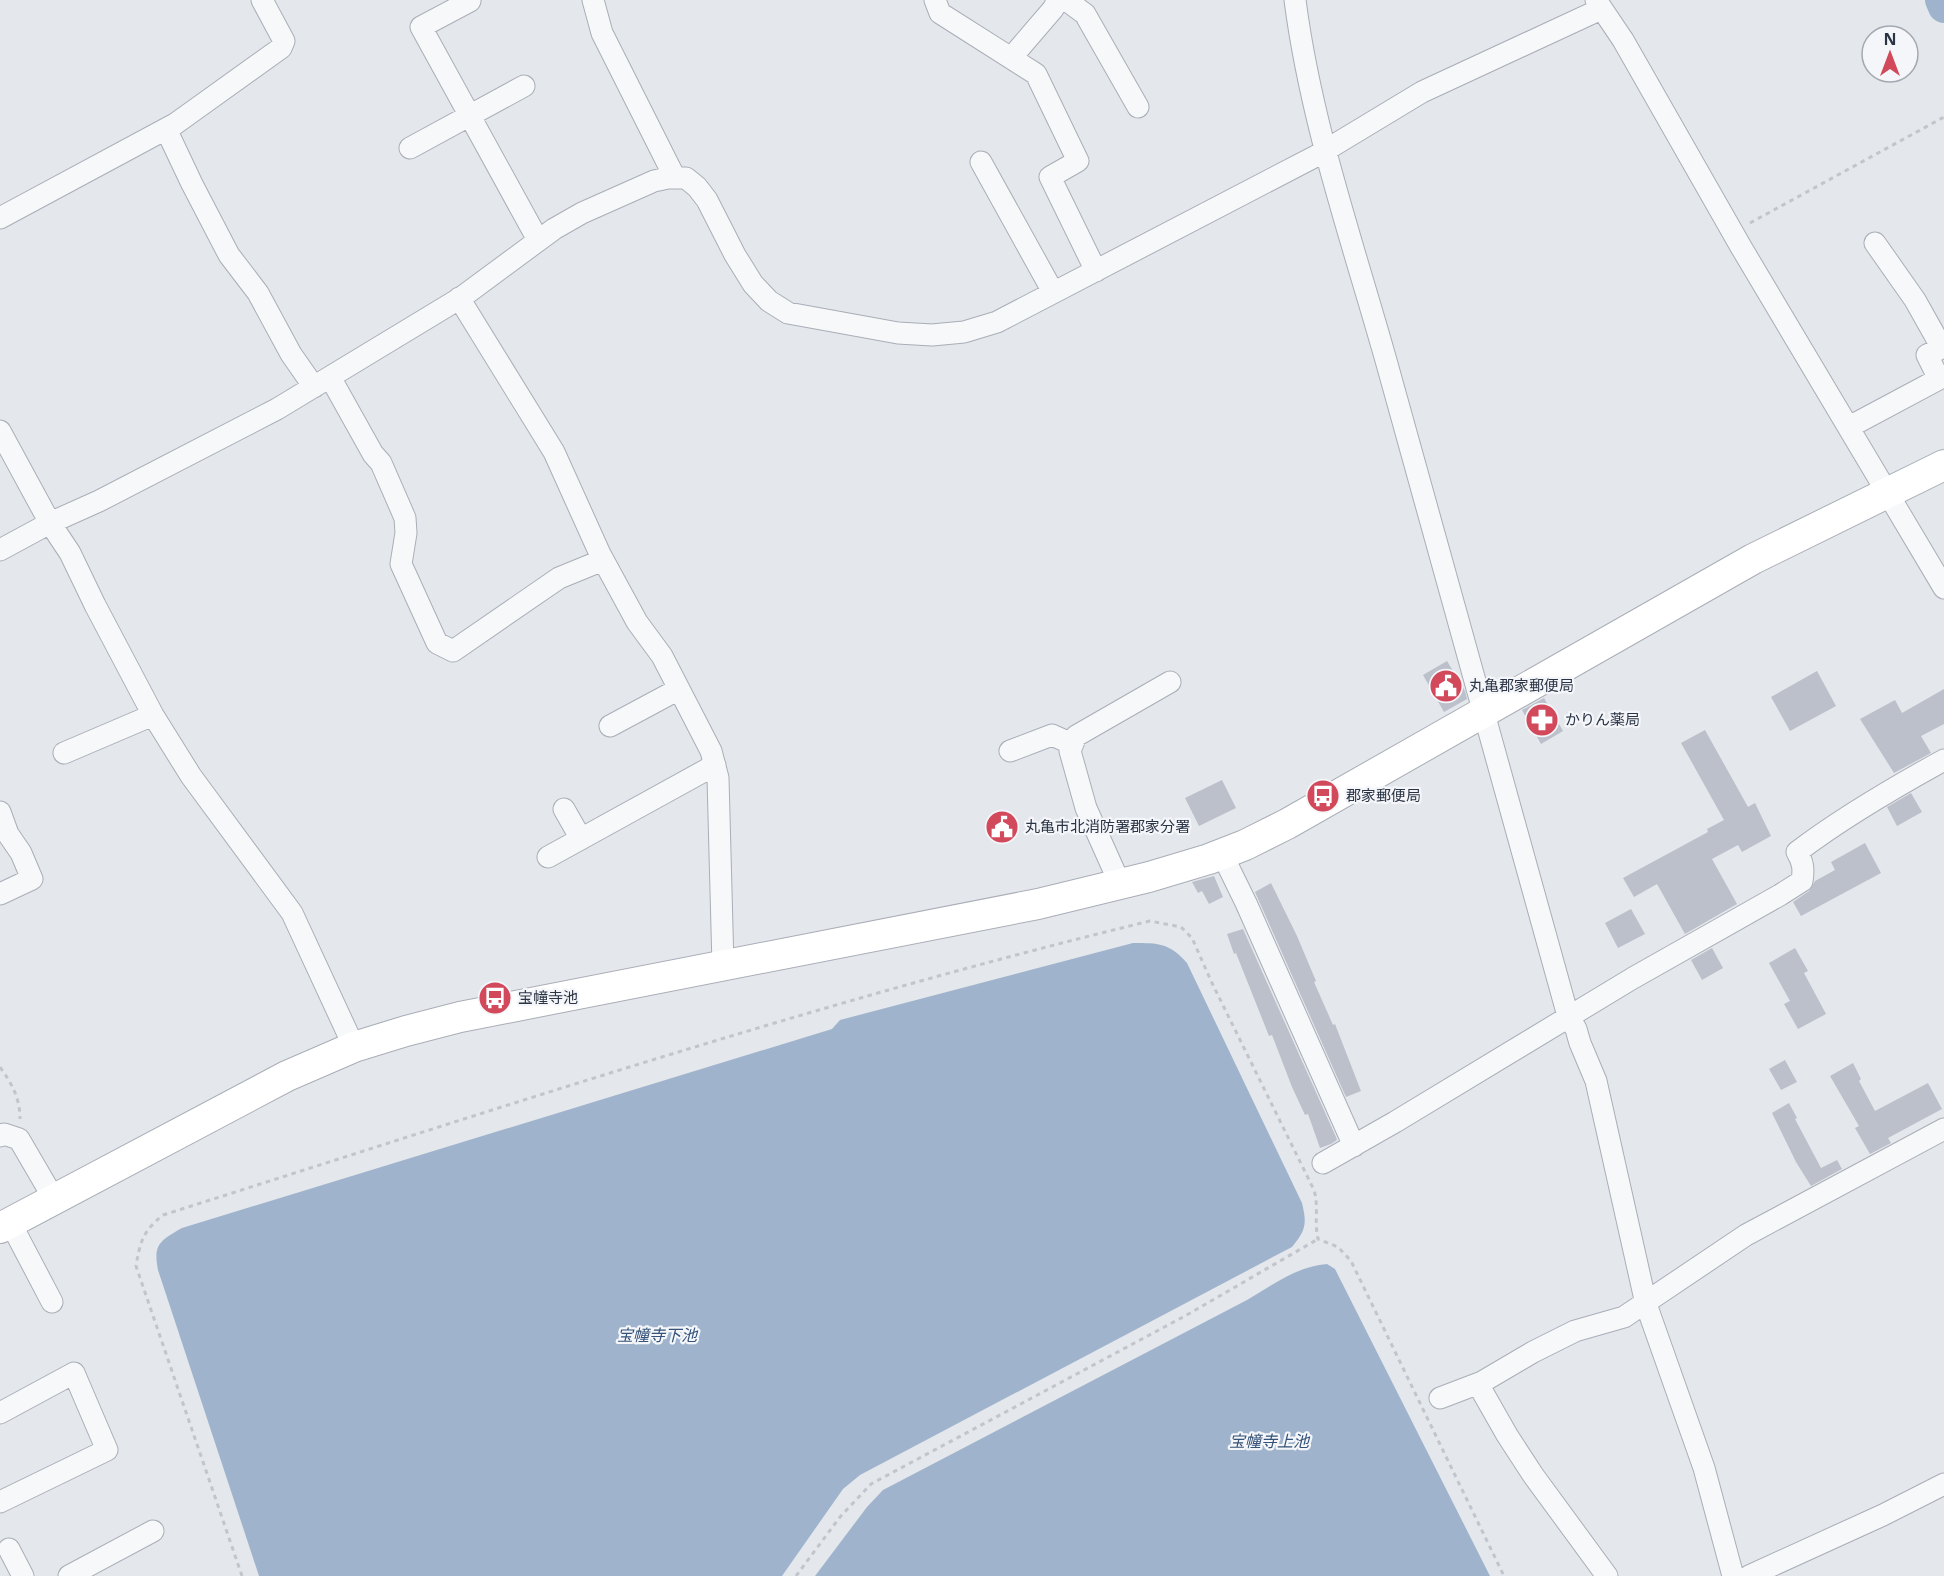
<svg xmlns="http://www.w3.org/2000/svg" width="1944" height="1576" font-family="'Open Sans','Noto Sans JP',sans-serif">
<style>
.water{fill:#9fb4cc}
.lines{fill:none;stroke-linecap:round;stroke-linejoin:round}
.river{stroke:#9fb4cc;stroke-width:32}
.building{fill:#bbc0ca}
.street-casing{stroke:#a9aeb7;stroke-width:23}
.secondary-casing{stroke:#a9aeb7;stroke-width:32}
.path{stroke:#c2c5cb;stroke-width:3;stroke-dasharray:4.5 4.5;stroke-linecap:butt}
.street{stroke:#f7f8fa;stroke-width:21}
.secondary{stroke:#fff;stroke-width:30}
.labels{text-anchor:middle;stroke-width:4.5;stroke-linejoin:round;paint-order:stroke}
.poi-label{font-size:15px;fill:#2b3445;stroke:#f4f6f9;text-anchor:start}
.water-label{font-size:16px;font-style:italic;fill:#34527a;stroke:#f4f6f9}
</style>
<rect width="100%" height="100%" fill="#e4e7ec"/>
<path class="water" d="M1133,943C1158,943 1170,943 1187,963L1302,1203C1307,1224 1306,1230 1292,1247L860,1475L843,1489L782,1576H259L158,1270C153,1244 160,1241 182,1228L832,1029L840,1020Z
M1327,1264L1335,1269L1490,1576H815L867,1507L883,1490L1247,1300C1272,1285 1298,1266 1327,1264Z"/>
<g class="lines">
<path class="river" d="M1941,0L1944,7"/>
</g>
<path class="building" d="M1447,661L1465,691L1467,699L1444,712L1423,675Z
M1817,671L1836,706L1790,731L1771,697Z
M1944,689V724L1921,736L1931,753L1894,773L1860,719L1895,700L1902,713Z
M1544,698L1563,731L1541,744L1522,710Z
M1705,730L1748,807L1755,803L1771,836L1742,852L1738,845L1712,859L1737,904L1685,934L1657,884L1634,897L1623,878L1708,832L1707,829L1724,820L1681,743Z
M1222,780L1236,808L1199,826L1185,798Z
M1911,793L1922,812L1897,826L1887,807Z
M1865,843L1881,873L1801,916L1793,902L1809,891L1815,881L1835,870L1831,862Z
M1214,876L1223,897L1209,904L1202,891L1198,893L1192,882Z
M1271,883L1297,936L1316,981L1314,982L1333,1025L1335,1024L1361,1091L1346,1097L1255,892Z
M1631,909L1645,934L1618,948L1605,923Z
M1243,929L1336,1137L1337,1140L1331,1144L1320,1148L1308,1114L1305,1115L1292,1087L1272,1035L1269,1036L1236,953L1234,954L1227,934Z
M1712,948L1723,968L1702,980L1691,960Z
M1795,948L1808,971L1804,973L1826,1014L1798,1029L1784,1004L1790,1001L1769,963Z
M1785,1060L1797,1082L1781,1090L1769,1069Z
M1853,1063L1861,1079L1859,1081L1875,1111L1928,1083L1942,1109L1888,1138L1891,1143L1870,1154L1855,1128L1859,1126L1830,1076Z
M1789,1103L1797,1118L1795,1119L1821,1168L1837,1160L1842,1169L1811,1186L1796,1162L1772,1113Z"/>
<g class="lines">
<defs>
<path id="street" d="M593,0L602,33L675,178
M935,0L940,13L1036,74L1078,161L1050,177L1096,271
M1066,0L1085,14L1138,107
M1295,0C1311,124 1353,243 1387,364C1449,581 1507,799 1568,1016L1576,1029L1580,1043L1596,1081L1646,1304L1704,1468L1733,1576
M1596,0L1623,40L1741,247L1944,588
M470,1L421,27L538,240
M1011,58L1053,9L1058,0
M166,129L192,184L229,255L258,293L291,354L314,387
M410,148L524,86
M981,162L1053,292
M0,218L175,124L281,48L284,41L262,0
M1875,243L1915,300L1942,348
M459,298L554,452L600,554L637,622L662,656L711,751L718,778L723,966
M330,377L373,454L381,463L405,518L406,533L401,564L437,643L453,651L559,578L603,560
M1849,427L1939,379L1927,355L1944,347
M0,431L50,523L70,553L95,605L153,715L191,776L292,913L354,1047
M0,550L50,523L99,501L277,409L462,297L554,229L582,213L654,181L668,178H686L697,187L707,200L735,255L753,284L769,301L788,313L898,333L932,335L964,332L997,322L1316,156L1422,92L1601,9
M610,726L679,689
M1010,751L1052,735L1072,744
M64,753L153,715
M564,809L581,839
M0,812L8,834L21,853L32,879L0,894
M1222,854L1246,903L1354,1146
M548,857L715,765
M1120,884L1086,808L1070,751L1076,736L1170,682
M0,1136L4,1134L19,1139L54,1199
M1323,1163L1395,1122L1633,978L1780,895L1802,881C1804,869 1803,862 1797,852C1843,817 1893,788 1944,760
M10,1222L52,1302
M1478,1384L1507,1435L1533,1475L1607,1576
M1440,1398L1482,1382L1533,1352L1575,1331L1624,1317L1746,1235L1944,1129
M0,1413L74,1373L107,1450L0,1502
M9,1549L23,1576
M69,1576L153,1531
M1749,1576L1883,1515L1944,1484"/>
<path id="secondary" d="M0,1228L287,1076L354,1047L406,1031L460,1017L1038,904L1149,877L1209,859L1245,845L1287,824L1753,559L1944,465"/>
</defs>
<use href="#street" class="street-casing"/>
<use href="#secondary" class="secondary-casing"/>
<path class="path" d="M1750,223L1944,117
M0,1067C12,1084 20,1098 20,1119
M242,1576L136,1266C140,1242 143,1231 163,1215C491,1111 816,1002 1150,921L1181,927L1192,938L1212,983L1314,1190C1319,1206 1314,1223 1318,1239L1338,1247L1351,1261L1504,1576
M796,1576L840,1517L871,1484L1185,1316L1318,1239"/>
<use href="#street" class="street"/>
<use href="#secondary" class="secondary"/>
</g>
<defs>
<symbol id="civic-disc" viewBox="-11 -11 22 22"><circle r="9.5" fill="#d1495b" stroke="#f4f6f9"/><path d="M-.6-6.5H3V-4.5H.6V-3L4-1V1h2V6H-6V1h2V-1L-.6-3ZM-1.2 2.5V6h2.4V2.5Z" fill="#fff"/></symbol>
<symbol id="pharmacy-disc" viewBox="-11 -11 22 22"><circle r="9.5" fill="#d1495b" stroke="#f4f6f9"/><path d="M-2-6h4v4h4v4h-4v4h-4v-4h-4v-4h4Z" fill="#fff"/></symbol>
<symbol id="bus-disc" viewBox="-11 -11 22 22"><circle r="9.5" fill="#d1495b" stroke="#f4f6f9"/><path d="M-5-6H5V4H4V6H2V4H-2V6H-4V4H-5ZM-3.5-4V0h7V-4ZM-3.5 1.2v1.5H-2V1.2ZM2 1.2v1.5H3.5V1.2Z" fill="#fff"/></symbol>
</defs>
<g fill-rule="evenodd">
<use href="#civic-disc" x="1427" y="667" width="38" height="38"/>
<use href="#pharmacy-disc" x="1523" y="701" width="38" height="38"/>
<use href="#bus-disc" x="1304" y="777" width="38" height="38"/>
<use href="#civic-disc" x="983" y="808" width="38" height="38"/>
<use href="#bus-disc" x="476" y="979" width="38" height="38"/>
</g>
<g class="labels">
<g class="poi-label">
<text x="1469" y="691">丸亀郡家郵便局</text>
<text x="1565" y="725">かりん薬局</text>
<text x="1346" y="801">郡家郵便局</text>
<text x="1025" y="832">丸亀市北消防署郡家分署</text>
<text x="518" y="1003">宝幢寺池</text>
</g>
<g class="water-label">
<text x="657" y="1341">宝幢寺下池</text>
<text x="1269" y="1447">宝幢寺上池</text>
</g>
</g>
<g transform="translate(1890 54)"><circle r="28" fill="#f4f6f9" stroke="#a4a8b1" stroke-width="1.5"/>
<path d="M0-4.5L10 22L0 15L-10 22Z" fill="#d1495b"/>
<text y="-9" font-size="16" font-weight="bold" text-anchor="middle" fill="#2b3445">N</text>
</g>
</svg>
